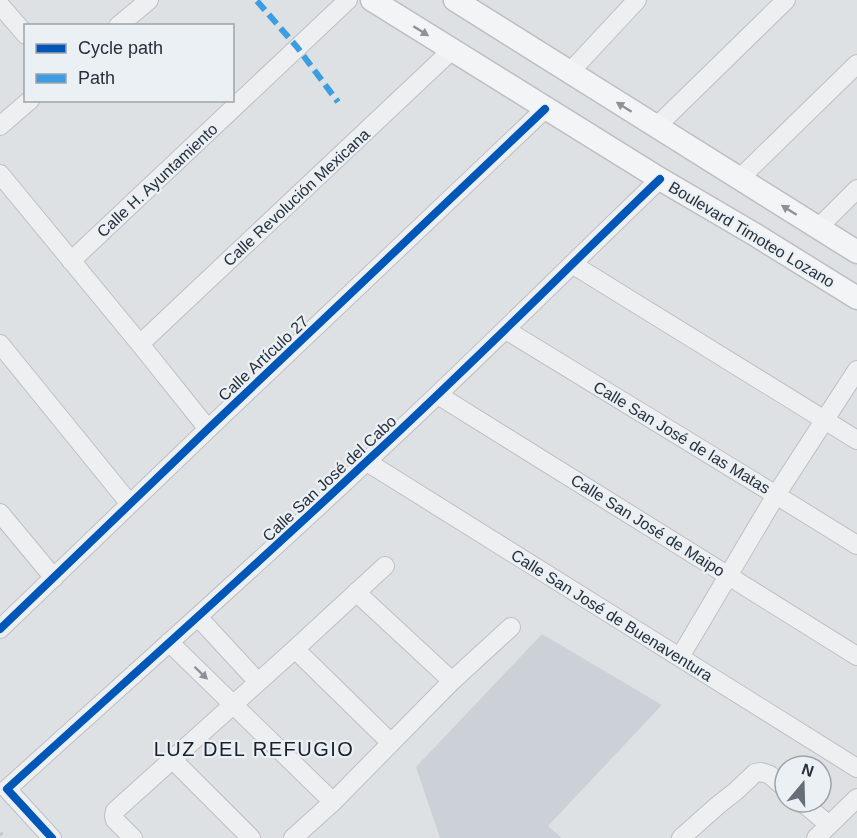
<svg xmlns="http://www.w3.org/2000/svg" width="857" height="838" font-family="Arial,sans-serif">
<style>
.built{fill:#ccd1d7}
.lines{fill:none;stroke-linecap:round;stroke-linejoin:round}
.minor-casing{stroke:#bdbfc2;stroke-width:20}
.major-casing{stroke:#bbbec2;stroke-width:25}
.minor{stroke:#eeeff1;stroke-width:18}
.major{stroke:#f2f4f5;stroke-width:22}
.rail{stroke:#c7c9cc;stroke-width:4.5;stroke-dasharray:3 6;stroke-linecap:butt}
.quiet{stroke:#3c9de2;stroke-width:6;stroke-dasharray:12 6;stroke-linecap:butt}
.cycleway-casing{stroke:#ebf0f4;stroke-width:11}
.cycleway{stroke:#0057b8;stroke-width:8}
.oneway{fill:#8c9298}
.oneway2{fill:#8a9096}
.labels{text-anchor:middle;stroke-width:4.5;stroke-linejoin:round;paint-order:stroke}
.street-label{font-size:16px;fill:#26303c;stroke:#ebf0f4}
.quarter-label{font-size:20px;letter-spacing:1.5px;fill:#19212d;stroke:#ebf0f4}
</style>
<rect width="100%" height="100%" fill="#dee1e4"/>
<path class="built" d="M542,634L662,705L548,826L562,838H440L416,767Z"/>
<g class="lines">
<defs>
<path id="minor" d="M0,5L26,35
M118,26L149,0
M569,73L637,0
M0,126L30,100
M656,127L786,0
M0,174L140,344L208,429
M739,179L857,64
M818,228L857,189
M71,261L348,0
M572,264L857,440
M506,330L776,495L857,545
M0,344L130,504
M140,344L452,50
M438,395L857,656
M367,462L857,768
M0,513L54,578
M356,592L452,681
M198,617L258,682
M0,629L208,429L545,109
M169,642L333,802
M295,649L391,743
M680,657L776,495L857,370
M172,759L251,838
M802,802L829,825
M52,838L7,789C127,680 248,573 366,462C466,370 562,273 660,179
M133,838L115,820L114,816L115,811L295,649L385,566
M293,838L333,802L452,681L511,627
M681,838L717,806L736,791L755,773L761,772L770,775L785,788
M816,838L857,798"/>
<path id="major" d="M372,0L660,179L754,234L857,298
M455,0L857,252"/>
</defs>
<use href="#minor" class="minor-casing"/>
<use href="#major" class="major-casing"/>
<use href="#minor" class="minor"/>
<use href="#major" class="major"/>
<path class="rail" d="M0,833L4,838"/>
<path class="quiet" d="M257,1L297,47L338,102"/>
<defs>
<path id="cycleway" d="M0,629L208,429L545,109
M52,838L7,789C127,680 248,573 366,462C466,370 562,273 660,179"/>
</defs>
<use href="#cycleway" class="cycleway-casing"/>
<use href="#cycleway" class="cycleway"/>
</g>
<defs><path id="oneway-solid" d="M-6-.8H1V-3.2L6.5 0L1 3.2V.8H-6Z" transform="scale(1.5)"/></defs>
<g class="oneway">
<use href="#oneway-solid" transform="translate(421 31) rotate(32)"/>
<use href="#oneway-solid" transform="translate(624 107) rotate(-148)"/>
<use href="#oneway-solid" transform="translate(789 210) rotate(-148)"/>
</g>
<use class="oneway2" href="#oneway-solid" transform="translate(201 673) rotate(44)"/>
<g class="labels">
<g class="street-label">
<text transform="translate(157 180) rotate(-43)" y="6">Calle H. Ayuntamiento</text>
<text transform="translate(296 197) rotate(-43)" y="6">Calle Revolución Mexicana</text>
<text transform="translate(752 234) rotate(31)" y="6">Boulevard Timoteo Lozano</text>
<text transform="translate(263 358) rotate(-43)" y="6">Calle Artículo 27</text>
<text transform="translate(682 437) rotate(31)" y="6">Calle San José de las Matas</text>
<text transform="translate(329 478) rotate(-43)" y="6">Calle San José del Cabo</text>
<text transform="translate(648 525) rotate(32)" y="6">Calle San José de Maipo</text>
<text transform="translate(612 615) rotate(32)" y="6">Calle San José de Buenaventura</text>
</g>
<g class="quarter-label">
<text x="254" y="756">LUZ DEL REFUGIO</text>
</g>
</g>
<rect x="24" y="24" width="210" height="78" fill="#ebf0f4" stroke="#9ca3aa" stroke-width="1.5"/>
<rect x="36" y="44" width="30" height="9" fill="#0057b8" stroke="#9ca3aa" stroke-width="1.5"/>
<text x="78" y="54" font-size="18" fill="#26303c">Cycle path</text>
<rect x="36" y="74" width="30" height="9" fill="#3c9de2" stroke="#9ca3aa" stroke-width="1.5"/>
<text x="78" y="84" font-size="18" fill="#26303c">Path</text>
<g transform="translate(803 784) rotate(19)"><circle r="28" fill="#ebf0f4" stroke="#9ca3aa" stroke-width="1.5"/>
<path d="M0-4.5L10 22L0 15L-10 22Z" fill="#666e77"/>
<text y="-9" font-size="16" font-weight="bold" text-anchor="middle" fill="#26303c">N</text>
</g>
</svg>
